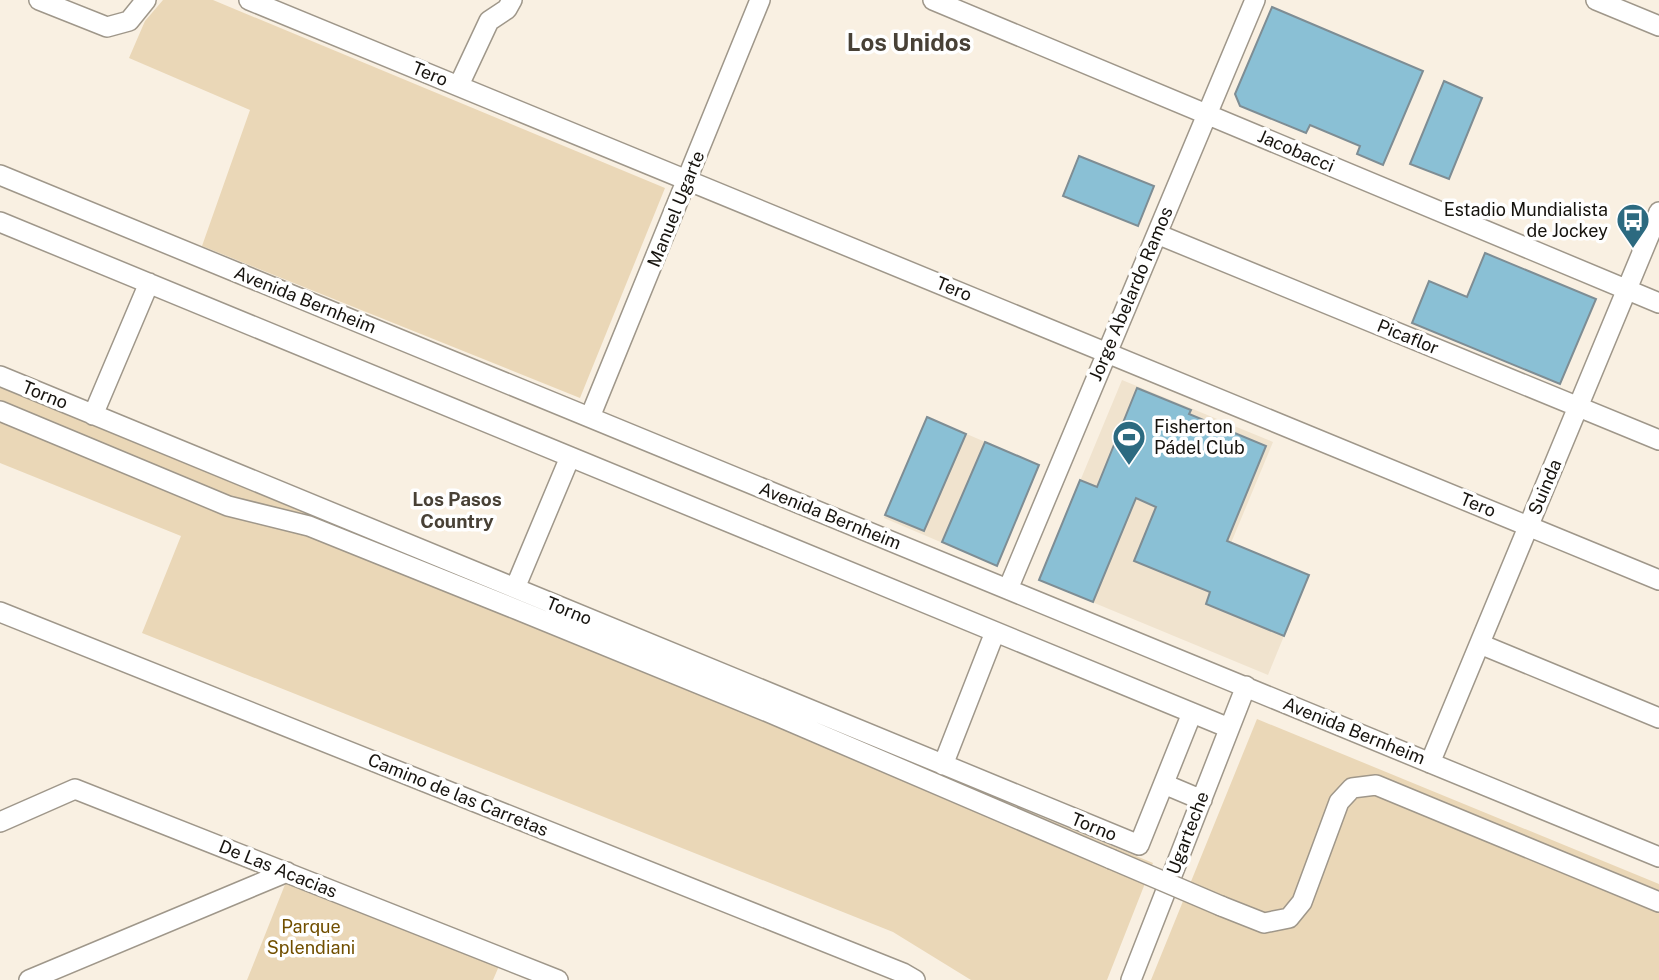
<svg xmlns="http://www.w3.org/2000/svg" width="1659" height="980" font-family="'Public Sans',sans-serif">
<style>
.built{fill:#f0e3ce}
.green{fill:#ead7b7}
.building{fill:#8ac0d5;stroke:#7e8d94;stroke-width:2}
.lines{fill:none;stroke-linecap:round;stroke-linejoin:round}
.minor-casing{stroke:#9f978a;stroke-width:22}
.minor{stroke:#fff;stroke-width:19}
.minor-bridge-casing{stroke:#9f978a;stroke-width:22;stroke-linecap:butt}
.minor-bridge{stroke:#fff;stroke-width:19}
.labels{text-anchor:middle;stroke-width:7;stroke-linejoin:round;paint-order:stroke}
.street-label{font-size:18px;fill:#16130e;stroke:#fff}
.poi-label{font-size:18px;fill:#16130e;stroke:#fff;text-anchor:end}
.park-label{font-size:18px;fill:#714f00;stroke:#fff}
.neighbourhood-label{font-size:19px;font-weight:bold;fill:#484136;stroke:#fff}
.district-label{font-size:24px;font-weight:bold;fill:#484136;stroke:#fff}
</style>
<rect width="100%" height="100%" fill="#f9f0e2"/>
<path class="built" d="M1122,380L1273,442L1231,543L1309,575L1268,675L1039,580Z
M927,417L1039,465L997,566L884,518Z"/>
<path class="green" d="M163,0H213L665,188L580,398L202,246L250,110L129,58L145,21Z
M0,386L1153,863L1107,980H971L893,932L142,633L181,536L0,463Z
M1257,719L1659,884V980H1151Z
M286,882L499,966L493,980H247Z"/>
<path class="building" d="M1272,7L1423,71L1383,165L1357,154L1360,146L1310,125L1306,133L1240,106L1235,94Z
M1444,81L1482,98L1449,179L1410,164Z
M1079,156L1154,186L1138,226L1063,196Z
M1485,253L1596,299L1560,384L1412,323L1429,281L1467,297Z
M1137,388L1191,410L1189,414L1266,446L1227,541L1309,575L1284,636L1206,604L1210,592L1134,561L1156,507L1136,498L1093,602L1039,580L1080,480L1097,487Z
M927,417L966,434L924,531L885,515Z
M985,442L1039,465L997,566L942,542Z"/>
<g class="lines">
<defs>
<path id="minor" d="M39,0L107,27L129,21L146,0
M249,0L1659,580
M933,0L1659,303
M1596,0L1659,26
M459,85L489,21L507,9L512,0
M0,175L1659,857
M0,222L1229,728
M1157,234L1659,440
M0,376L1139,845L1192,713
M0,411L228,506L309,526L518,610L768,712L1111,859
M93,415L149,283
M590,417L760,0
M515,588L570,457
M1008,589L1255,0
M0,612L903,973L915,980
M1480,644L1659,718
M1430,763L1659,212
M943,765L995,632
M1164,784L1202,800
M0,822L75,789L558,980
M1221,906L1264,923L1289,918L1302,902L1339,802L1352,788L1376,785L1659,902
M29,980L287,872
M1131,980L1246,686"/>
</defs>
<use href="#minor" class="minor-casing"/>
<use href="#minor" class="minor"/>
<defs>
<path id="minor-bridge" d="M1111,859L1221,906"/>
</defs>
<use href="#minor-bridge" class="minor-bridge-casing"/>
<use href="#minor-bridge" class="minor-bridge"/>
</g>
<defs>
<symbol id="bus-pin" viewBox="-11 -11 22 30"><path d="M0 17L-7.5 6A9.5 9.5 0 1 1 7.5 6Z" fill="#2c6a80" stroke="#fff"/><path d="M-5-6H5V4H4V6H2V4H-2V6H-4V4H-5ZM-3.5-4V0h7V-4ZM-3.5 1.2v1.5H-2V1.2ZM2 1.2v1.5H3.5V1.2Z" fill="#fff"/></symbol>
<symbol id="stadium-pin" viewBox="-11 -11 22 30"><path d="M0 17L-7.5 6A9.5 9.5 0 1 1 7.5 6Z" fill="#2c6a80" stroke="#fff"/><path d="M0-5a6.5 5 0 1 0 0 10a6.5 5 0 1 0 0-10ZM-3.5-1.8h7v3.6h-7Z" fill="#fff"/></symbol>
</defs>
<g fill-rule="evenodd">
<use href="#bus-pin" x="1614" y="201" width="38" height="52"/>
<use href="#stadium-pin" x="1110" y="418" width="38" height="52"/>
</g>
<g class="labels">
<g class="street-label">
<text transform="translate(430 74) rotate(22)" y="6">Tero</text>
<text transform="translate(1296 151) rotate(23)" y="6">Jacobacci</text>
<text transform="translate(676 209) rotate(-68)" y="6">Manuel Ugarte</text>
<text transform="translate(954 289) rotate(22)" y="6">Tero</text>
<text transform="translate(1131 294) rotate(-67)" y="6">Jorge Abelardo Ramos</text>
<text transform="translate(305 300) rotate(22)" y="6">Avenida Bernheim</text>
<text transform="translate(1408 337) rotate(22)" y="6">Picaflor</text>
<text transform="translate(45 395) rotate(22)" y="6">Torno</text>
<text transform="translate(1545 487) rotate(-67)" y="6">Suinda</text>
<text transform="translate(1478 505) rotate(22)" y="6">Tero</text>
<text transform="translate(830 516) rotate(22)" y="6">Avenida Bernheim</text>
<text transform="translate(569 611) rotate(22)" y="6">Torno</text>
<text transform="translate(1354 731) rotate(22)" y="6">Avenida Bernheim</text>
<text transform="translate(458 795) rotate(22)" y="6">Camino de las Carretas</text>
<text transform="translate(1094 827) rotate(22)" y="6">Torno</text>
<text transform="translate(1188 833) rotate(-69)" y="6">Ugarteche</text>
<text transform="translate(278 869) rotate(22)" y="6">De Las Acacias</text>
</g>
<g class="poi-label">
<text x="1608" y="216">Estadio Mundialista<tspan x="1608" dy="21">de Jockey</tspan></text>
<text x="1154" y="433" text-anchor="start">Fisherton<tspan x="1154" dy="21">Pádel Club</tspan></text>
</g>
<g class="park-label">
<text x="311" y="933">Parque<tspan x="311" dy="21">Splendiani</tspan></text>
</g>
<g class="neighbourhood-label">
<text x="457" y="506">Los Pasos<tspan x="457" dy="22">Country</tspan></text>
</g>
<g class="district-label">
<text x="909" y="51">Los Unidos</text>
</g>
</g>
</svg>
